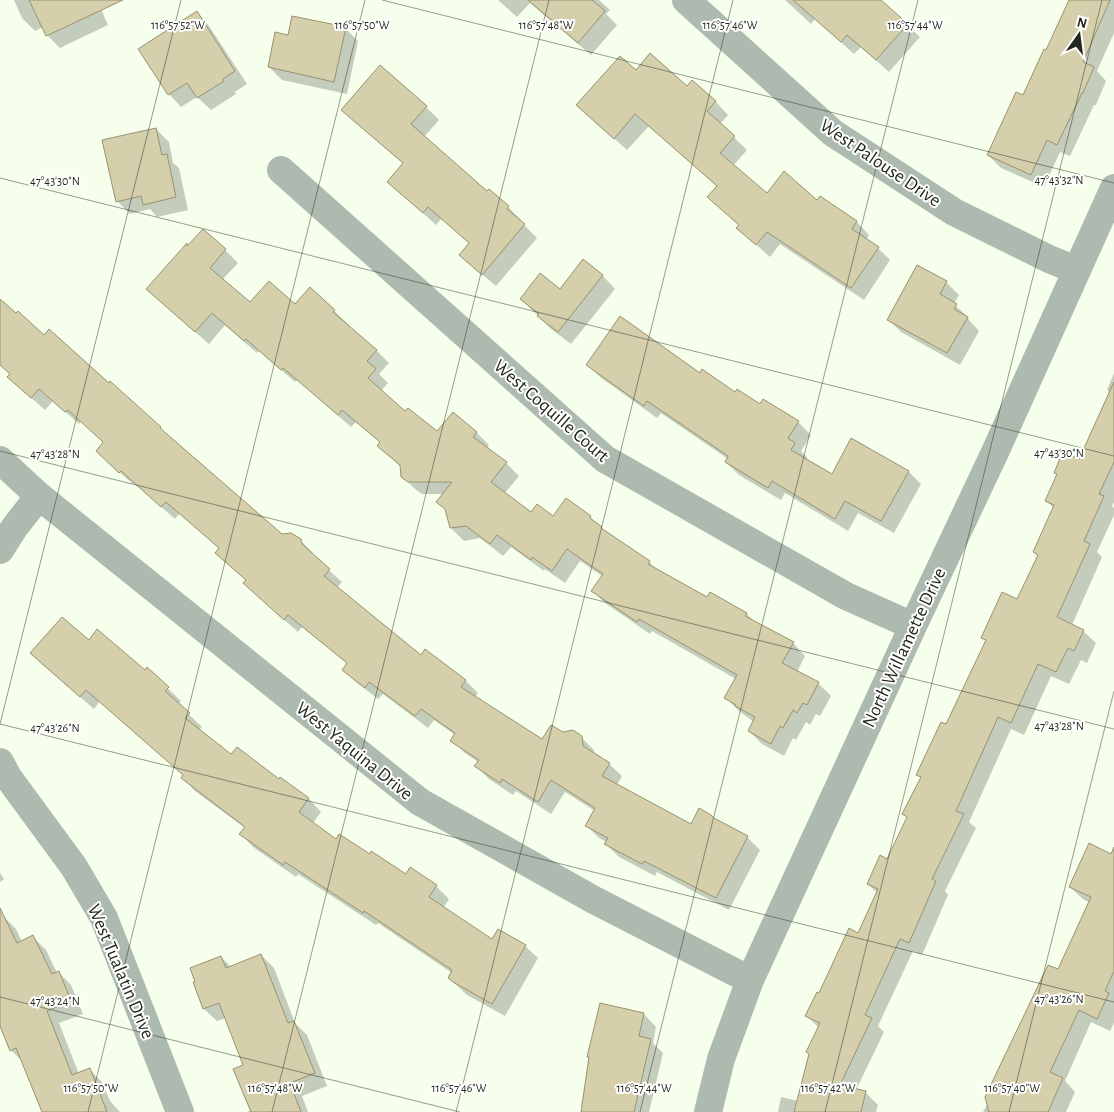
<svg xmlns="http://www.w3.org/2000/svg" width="1114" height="1112" font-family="'Alegreya Sans',sans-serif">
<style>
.shadow{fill:#0003}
.building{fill:#d5cfac;stroke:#989271}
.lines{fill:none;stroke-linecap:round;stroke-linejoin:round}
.minor{stroke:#adbab0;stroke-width:28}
.ticks{fill:none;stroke:#23281b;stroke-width:1;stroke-opacity:0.45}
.labels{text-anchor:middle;stroke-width:4;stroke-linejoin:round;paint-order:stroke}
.street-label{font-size:19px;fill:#23281b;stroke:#fff}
.ticks-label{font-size:12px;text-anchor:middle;fill:#23281b;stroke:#fff;stroke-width:4;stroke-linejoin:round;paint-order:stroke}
</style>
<rect width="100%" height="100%" fill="#f6ffeb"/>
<path class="shadow" d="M14,0H97L108,25L60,48L47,35L43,27L35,31L22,18Z
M498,0H599L610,10L606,14L617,25L591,55L530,3L517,17Z
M785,0H879L920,37L889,72L861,47L854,54L815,19L811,24Z
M1071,0H1114V33L1097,71L1106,81L1096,105H1094L1070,156L1060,152L1044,187L1001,168L988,155L1024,97L1047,52Z
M197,13L209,26L247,84L235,92L236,94L211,110L197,97L181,107L169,94Z
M345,28L358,41L347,94L282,80L269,67L289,36Z
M380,67L426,107L439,120L424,137L487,192L508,207L521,220L520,221L537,238L496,286L473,267L470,244L441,219L436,225L389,182L404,164L355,122Z
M636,71L687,88L692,82L716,102L728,115L720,124L747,150L733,166L767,194L818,202L820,198L857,222L869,235L866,240L878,248L890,260L864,300L780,244L770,257L751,240L740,226L709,197L718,187L649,126L627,150L591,118Z
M156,129L169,142L173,163L179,168L188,210L157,217L150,209L130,214L117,201Z
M187,245L188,247L225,250L238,263L222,280L250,304L295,305L334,311L347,323L346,324L376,350L389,363L379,374L388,383L381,391L405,413L437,433L453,414L477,433L489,445L487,448L506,463L519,476L504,494L531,514L554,517H590L606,533L649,562L657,570L708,598L711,593L747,614L757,624L793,643L805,656L797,672L818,683L831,696L820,716L816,714L810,725L806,722L796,740L793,738L784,756L762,744L749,731L754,722L739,711L726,698L736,679L652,631L650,634L605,603L593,591L602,576L580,561L565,583L545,569L544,571L511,547L503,556L480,538L464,541L451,528L444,494H422L415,489L402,476L401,467L378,446L381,443L356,422L351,427L297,380L295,382L259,351L257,353L225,325L209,344L161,302Z
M583,261L603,276L615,289L571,344L551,329L521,299L560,290Z
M946,282L959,295L954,304L969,318L968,319L979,331L960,365L901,332L889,320Z
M0,300L160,428L173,441L282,536L300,540L313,553L314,557L342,582L337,588L421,657L425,651L466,681L478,693L475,697L542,741L563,734L581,737L594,750L595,755L609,764L622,776L617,785L692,825L715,821L747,837L760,850L729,910L657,872L655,876L619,857L606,844L607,842L599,838L587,826L595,811L565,792L551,814L516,791L513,795L489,779L476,766L478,762L465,753L452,740L455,735L434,720L428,728L383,694L378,699L356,682L343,670L348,664L302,627L298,632L257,596L247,580L220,549L180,513L175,519L134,483L133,484L110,464L104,443L81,421L79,424L53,401L45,410L21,389L11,374L0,365Z
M588,365L700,375L760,406L798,422L811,435L801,451L807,457L806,460L832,476L909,472L921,484L894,533L858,513L848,531L785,493L781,500L739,475L726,462L728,459L661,413L657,418L600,377Z
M1114,373V502L1112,506L1114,508V515L1097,552L1102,557L1072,625L1083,631L1096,643L1087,663L1081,660L1069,684L1051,676L1024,735L1011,729L969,822L976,828L945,891L948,895L922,955L913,951L878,1026L884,1032L856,1090L865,1092L878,1105L876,1112H778L781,1097L798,1101L819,1028L807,1016L859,934L877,893L868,884L888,860L908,818L904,814L921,778L918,775L947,726L987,642L983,638L1018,601L1039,557L1034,552L1054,508L1046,501L1058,475L1055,473L1080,460L1102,411L1101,410L1109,392L1107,390Z
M89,641L145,672L147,669L181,701L178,704L202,727L199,730L232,756L279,781L280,779L309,799L321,812L313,823L337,840L370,855L406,875L410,869L436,886L449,899L443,908L492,941L525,946L538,958L505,1016L467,995L449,978L452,973L378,923L376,925L298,874L296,877L253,847L241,834L245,828L195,791L183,778L184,776L100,701L94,709L44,666L32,653Z
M1114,852V1023L1110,1031L1091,1022L1065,1081L1075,1092L1066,1112H983L1058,971L1090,903L1083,899L1070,887L1112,856Z
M0,873L4,879L0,882Z
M3,916L16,929L22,942L33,937L46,950L57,973L58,972L71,985L83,1014L59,1023L79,1074L89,1069L102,1082L110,1101L120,1112H43L23,1062L11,1050L0,1023V917Z
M261,955L274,968L295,1023L307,1035L327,1086L302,1096L308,1112H247L251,1110L245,1066L226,1018L217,1021L204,1009L195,983L221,957L231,967Z
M644,1014L656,1027L653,1043L663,1053L649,1112H582Z"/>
<path class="building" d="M29,0H123L46,36Z
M528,0H592L605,11L578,43Z
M793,0H881L908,24L876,60L847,35L841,42Z
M1069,0H1110L1083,62L1094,67L1083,93H1082L1057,145L1047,140L1031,175L987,155L1016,92L1023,95L1044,49L1046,50Z
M197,11L235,71L223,79L224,81L197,98L187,83L168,95L138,49Z
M292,16L346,27L334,82L268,67L275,32L288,35Z
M650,53L687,86L692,80L716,101L707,111L735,136L720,153L767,193L784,171L817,200L820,196L857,221L852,229L879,247L851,288L767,232L756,245L736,228L739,225L707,197L717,186L635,114L614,139L576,105L620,56L636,70Z
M380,65L427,106L411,124L487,191L489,189L509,206L507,209L525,224L482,275L459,255L469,243L428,207L423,213L387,182L403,163L341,110Z
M156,128L162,155L167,154L176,197L143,205L141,196L116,202L102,140Z
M203,229L226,249L210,268L250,302L269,281L295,304L310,287L335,310L333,312L377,350L367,361L376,369L368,378L405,411L408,408L437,431L453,412L477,432L473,437L507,462L491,482L531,512L537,504L553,516L566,498L591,516L590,518L602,527L601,528L650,561L648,564L707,597L710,592L747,613L745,616L794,642L782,663L819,682L807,705L803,703L797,713L793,710L783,728L780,726L771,744L748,731L755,717L735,706L736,705L724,698L737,675L639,619L637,622L591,591L603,574L567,549L552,571L532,557L531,560L497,535L490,544L466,526L450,528L445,509L436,502L452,482H408L401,477L400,465L377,446L380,442L342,410L338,415L283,368L281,370L246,339L244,341L212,313L195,332L146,289L187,243V246Z
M583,259L603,275L558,332L537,316L539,314L520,299L540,273L560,289Z
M917,265L947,281L940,294L957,304L954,309L968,317L947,353L887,320Z
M0,299L16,313L18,311L44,335L49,329L109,383L110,381L161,427L160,428L282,534L291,533L301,539L302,544L330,569L324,576L421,655L425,649L466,680L461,687L542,739L551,725L563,732L573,730L582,736L583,746L610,763L602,776L691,824L699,808L711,815L714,818L748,836L716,898L644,861L642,864L604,844L608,838L585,826L595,808L551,780L538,802L502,779L500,783L474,766L479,760L450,741L455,733L421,709L415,716L369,682L365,688L342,670L347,663L288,615L284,620L243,583L246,580L215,553L219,548L166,502L161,507L121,471L119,473L96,451L103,442L68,410L65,412L39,389L31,398L7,377L10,374L0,365Z
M620,316L700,373L702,369L735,392L737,389L760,404L763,399L799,421L788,438L795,443L791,450L832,474L851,438L909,471L881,521L845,501L835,519L772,481L768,488L725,462L728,456L647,401L644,406L586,365Z
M1114,382V462L1099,494L1104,496L1084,541L1090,544L1057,617L1084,630L1074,651L1068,648L1056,672L1038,664L1011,723L998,717L956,811L964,814L932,879L936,881L909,943L900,939L865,1015L872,1018L840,1085L866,1091L861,1112H794L809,1054L806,1052L820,1023L805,1016L817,992L819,993L849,928L858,933L878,889L867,884L880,855L887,859L907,817L902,814L921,777L916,775L941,722L946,724L986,640L981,638L1002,592L1017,599L1038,555L1033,552L1054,505L1045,501L1057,474L1054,473L1063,451L1079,459Z
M62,617L89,640L97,629L145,670L147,667L169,687L165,691L190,713L185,718L231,754L237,747L279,779L280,777L309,798L299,812L336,839L339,834L370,854L371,851L406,874L410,867L437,885L429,897L492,939L498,929L526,945L492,1004L453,982L448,978L452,970L364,911L363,913L285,862L283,865L239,834L245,827L181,778L183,775L86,690L80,697L30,653Z
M1089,843L1111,854L1114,847V971L1105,991L1109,993L1097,1019L1079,1010L1050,1072L1063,1078L1048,1112H989L985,1097L1048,965L1058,969L1091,897L1069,887Z
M0,908L17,943L33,935L52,974L59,971L71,1001L47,1011L72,1075L90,1068L107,1112H42L16,1048L10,1051L0,1026Z
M261,954L288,1023L294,1021L315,1073L290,1083L301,1112H251L233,1069L243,1065L219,1003L203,1009L193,982H195L190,968L221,956L226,968Z
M600,1003L644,1013L639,1036L651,1039L634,1112H581L589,1057H587Z"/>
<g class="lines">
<path class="minor" d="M686,0L833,133L954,212L1049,259L1076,270
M281,170L605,459L846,596L913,626
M0,460L39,496L420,802L594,900L750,980
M0,550L14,528L39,496
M0,762L8,777L74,867L104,918L180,1112
M708,1112L721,1059L750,980L913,626L996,450L1114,188"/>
</g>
<path class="ticks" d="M382,0L1114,183M0,178L1114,456M0,451L1114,729M0,724L181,0M0,724L1114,1002M0,997L460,1112M88,1112L365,0M272,1112L549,0M456,1112L733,0M640,1112L918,0M825,1112L1102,0M1009,1112L1114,691"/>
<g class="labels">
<g class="street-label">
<text transform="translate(881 162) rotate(34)" y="7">West Palouse Drive</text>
<text transform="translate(552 410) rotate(41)" y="7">West Coquille Court</text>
<text transform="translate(903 647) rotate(-65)" y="7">North Willamette Drive</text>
<text transform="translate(355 750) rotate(39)" y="7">West Yaquina Drive</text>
<text transform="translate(122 971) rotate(67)" y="7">West Tualatin Drive</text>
</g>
</g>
<g class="ticks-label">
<text x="178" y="29">116°57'52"W</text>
<text x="362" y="29">116°57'50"W</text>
<text x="546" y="29">116°57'48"W</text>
<text x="730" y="29">116°57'46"W</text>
<text x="915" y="29">116°57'44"W</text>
<text x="1059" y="184">47°43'32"N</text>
<text x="55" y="185">47°43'30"N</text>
<text x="1059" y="457">47°43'30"N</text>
<text x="55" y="458">47°43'28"N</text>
<text x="1059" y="730">47°43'28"N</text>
<text x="55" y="732">47°43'26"N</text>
<text x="1059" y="1003">47°43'26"N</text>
<text x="55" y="1005">47°43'24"N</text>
<text x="91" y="1092">116°57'50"W</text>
<text x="275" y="1092">116°57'48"W</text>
<text x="459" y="1092">116°57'46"W</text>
<text x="644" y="1092">116°57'44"W</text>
<text x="828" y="1092">116°57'42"W</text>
<text x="1012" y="1092">116°57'40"W</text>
</g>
<g transform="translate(1079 35) rotate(14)" stroke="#ffffff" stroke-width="4" paint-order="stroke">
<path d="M0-4L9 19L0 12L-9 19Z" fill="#23281b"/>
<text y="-8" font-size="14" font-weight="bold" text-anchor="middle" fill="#23281b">N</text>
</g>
</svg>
